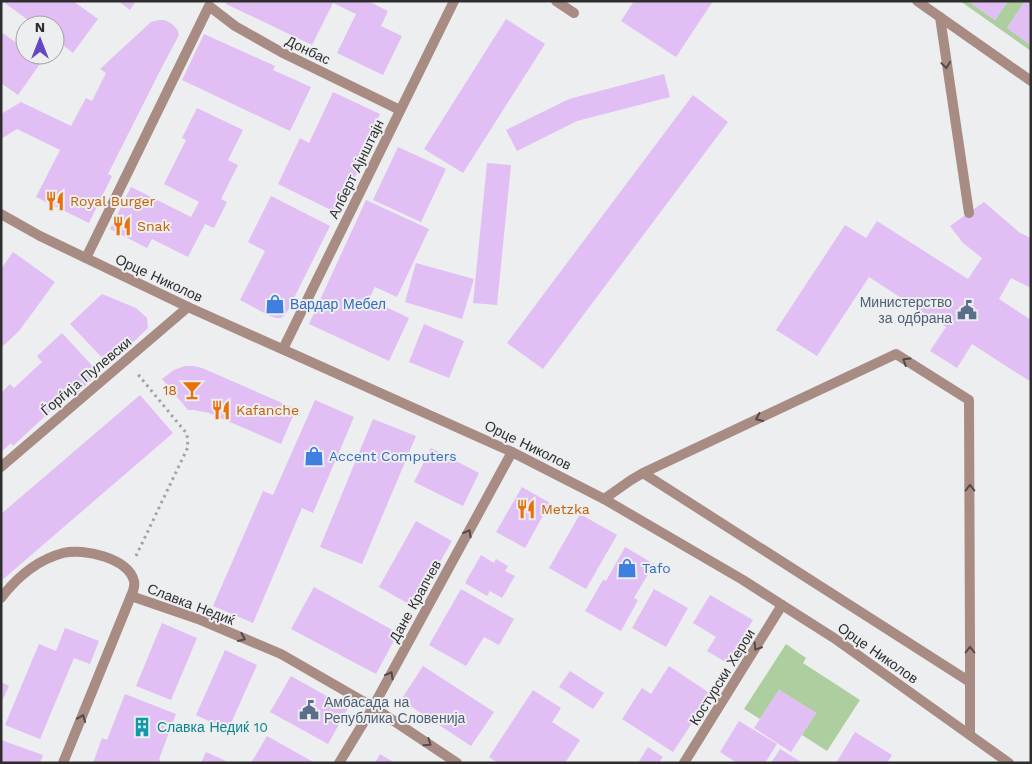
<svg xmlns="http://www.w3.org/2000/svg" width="1032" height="764" font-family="'Work Sans',sans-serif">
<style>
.green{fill:#adcf9f}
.building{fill:#e1bef4}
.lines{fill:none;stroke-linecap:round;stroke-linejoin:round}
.path{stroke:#a2a2a4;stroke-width:3;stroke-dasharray:2.5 4;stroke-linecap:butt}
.service{stroke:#a88c83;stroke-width:10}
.minor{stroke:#a88c83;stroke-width:10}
.tertiary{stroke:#a88c83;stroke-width:10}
.oneway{stroke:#534a48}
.labels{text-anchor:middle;stroke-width:4;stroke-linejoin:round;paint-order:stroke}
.street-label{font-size:14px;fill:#2e2e2f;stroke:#edeef0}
.food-label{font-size:14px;fill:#c56008;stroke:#edeef0;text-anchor:start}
.service-label{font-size:14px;fill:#4e5e75;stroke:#edeef0;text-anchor:end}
.shop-label{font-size:14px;fill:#366cbe;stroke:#edeef0;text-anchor:start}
.culture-label{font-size:14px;fill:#0d838f;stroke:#edeef0;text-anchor:start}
</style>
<rect width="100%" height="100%" fill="#edeef0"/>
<path class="green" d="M960,1H968L995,20L1008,1H1025L1007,28L1031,45V51Z
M786,644L806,658L803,663L860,700L827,751L802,735L816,713L779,690L760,719L744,709Z"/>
<path class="building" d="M2,1H73L98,19L73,53L55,39V25H35Z
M118,1H136L130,10Z
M227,1H368L388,11L381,26L402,36L383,75L337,53L356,14L333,3L312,45L226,4Z
M634,1H713L676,57L621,21Z
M968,1H1008L995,20Z
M1025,1H1031V45L1007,28Z
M506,19L545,44L463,173L424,149Z
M158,20H165L172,24L177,29L179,35L163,65L108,174L112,176L89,223L36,197L60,150L17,129L1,139V114L21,102L71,126L86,98L92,101L106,73L100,69L151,22Z
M1,32L25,49V55H34L42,61L18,95L1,83Z
M204,34L275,66L273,70L311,87L290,131L182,80Z
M664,74L670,97L577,121L517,151L506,130L569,99Z
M333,92L380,114L355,165L360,167L337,213L278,184L300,138L309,143Z
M693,95L728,122L543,369L507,343Z
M197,108L243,130L228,160L238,165L221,199L227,202L214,228L205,224L188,257L152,239L147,248L110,229L131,187L191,217L199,202L164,184L186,140L182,138Z
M398,147L446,169L421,222L373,200Z
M487,163L511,165L497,305L473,303Z
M271,196L330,226L288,310L285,315L281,318H276L270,316L240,300L265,251L248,242Z
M366,200L429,229L397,297L375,287L369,299L409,318L389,361L309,324Z
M984,202L1020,233L1031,238V288L1011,278L999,299L1031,320V382L972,344L957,368L930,351L946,327L869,277L817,356L776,330L845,225L866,238L877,221L968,279L982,258L963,243L950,226Z
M13,252L55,282L19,331L1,348V269Z
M416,263L474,279L462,319L405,302Z
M102,294L136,308L147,318L148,328L109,365L70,324Z
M424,324L464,341L449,378L409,362Z
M62,333L99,373L74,396L71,392L13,446L11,443L1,452V393L10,384L14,388L42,362L37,356Z
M185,366H194L202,368L296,409L281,444L209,413L194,410H188L162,379L174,370Z
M140,395L173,433L1,581V514Z
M315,400L354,417L313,513L302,508L253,623L213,606L263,491L273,495Z
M373,419L416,436L362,564L320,547Z
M431,448L479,473L463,506L414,482Z
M522,487L550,503L525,548L496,532Z
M580,514L617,535L586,589L549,568Z
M416,521L452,541L414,607L379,587Z
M625,547L654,564L634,598L638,600L621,631L585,611L603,580L606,581Z
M481,555L494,563L496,559L508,566L505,571L515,576L502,598L490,591L487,596L465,583Z
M314,587L398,633L376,674L291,629Z
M461,589L514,619L499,645L484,637L466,666L429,645Z
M654,589L688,608L666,647L632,628Z
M710,595L753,620L727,663L707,651L716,637L693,623Z
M162,623L197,638L171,700L136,686Z
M65,628L99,641L90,664L74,658L40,739L5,725L39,644L56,651Z
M225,650L257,665L228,730L196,715Z
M423,666L494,712L471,746L401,700Z
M669,666L711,694L673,752L622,719L642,688L651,694Z
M570,671L604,693L593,709L559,687Z
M291,676L348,708L328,744L270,712Z
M1,682L9,686L1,703Z
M533,690L561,708L552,722L580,740L565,763H498L489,757Z
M779,690L816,713L791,752L754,728Z
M125,694L176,714L159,759L160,760L159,763H93L102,738L107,740Z
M739,721L777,744L765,763H737L720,752Z
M855,732L892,755L887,763H836Z
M267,736L315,763H251Z
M1,740L43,755L40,763H1Z
M648,747L663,757L659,763H638Z
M780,749L803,763H771Z
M206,752L230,763H201Z
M380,754L395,763H375Z"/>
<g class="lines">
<path class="path" d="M136,556L188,447L187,434L136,372"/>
<path class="service" d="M556,1L574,13
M940,17L969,213
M86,258L209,6L235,26L281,52L400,110
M283,349L454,1
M643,473L970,682
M604,499L631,480L643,473L896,354L969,400L970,644V734
M1,598C17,577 37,560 63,553C84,548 128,558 134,581C135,586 133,592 131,596"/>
<path class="minor" d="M1,467L188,307
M63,763L131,596L198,619L281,654L373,707L457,763
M339,763L373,707L512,452
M684,763L782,605"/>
<path class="tertiary" d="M917,1L1031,81
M1,214L40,236L188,307L512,452L604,499L743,580L782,605L834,638L1009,763"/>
</g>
<defs><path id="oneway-chevron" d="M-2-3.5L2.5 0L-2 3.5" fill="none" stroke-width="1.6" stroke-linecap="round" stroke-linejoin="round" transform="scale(1.25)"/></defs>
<g class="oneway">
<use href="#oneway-chevron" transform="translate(946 65) rotate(82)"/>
<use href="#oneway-chevron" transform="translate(906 361) rotate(-148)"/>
<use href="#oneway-chevron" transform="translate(759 418) rotate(155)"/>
<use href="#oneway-chevron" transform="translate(970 488) rotate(-90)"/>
<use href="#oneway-chevron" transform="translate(468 533) rotate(-61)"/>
<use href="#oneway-chevron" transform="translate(242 638) rotate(23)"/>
<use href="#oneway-chevron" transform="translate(757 647) rotate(122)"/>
<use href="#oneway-chevron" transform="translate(970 650) rotate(-90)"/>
<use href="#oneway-chevron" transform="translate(390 675) rotate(-61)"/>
<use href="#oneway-chevron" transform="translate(82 718) rotate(-68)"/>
<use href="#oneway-chevron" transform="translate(428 743) rotate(34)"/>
</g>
<defs>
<symbol id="restaurant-bare" viewBox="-9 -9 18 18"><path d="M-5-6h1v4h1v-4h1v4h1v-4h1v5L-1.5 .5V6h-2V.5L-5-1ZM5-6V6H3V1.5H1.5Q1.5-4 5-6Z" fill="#e8710a" stroke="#edeef0" stroke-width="2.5" paint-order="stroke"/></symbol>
<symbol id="shop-bare" viewBox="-9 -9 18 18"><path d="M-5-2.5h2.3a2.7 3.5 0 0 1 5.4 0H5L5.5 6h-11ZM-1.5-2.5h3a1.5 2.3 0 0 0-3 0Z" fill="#3f7fe0" stroke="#edeef0" stroke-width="2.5" paint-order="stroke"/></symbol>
<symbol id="civic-bare" viewBox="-9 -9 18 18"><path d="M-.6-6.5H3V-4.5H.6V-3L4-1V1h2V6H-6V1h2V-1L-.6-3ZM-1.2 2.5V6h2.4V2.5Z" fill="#5c6f8a" stroke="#edeef0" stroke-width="2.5" paint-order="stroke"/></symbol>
<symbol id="bar-bare" viewBox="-9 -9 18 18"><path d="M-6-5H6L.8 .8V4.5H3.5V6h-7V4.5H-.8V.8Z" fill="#e8710a" stroke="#edeef0" stroke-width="2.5" paint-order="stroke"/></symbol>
<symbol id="building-bare" viewBox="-9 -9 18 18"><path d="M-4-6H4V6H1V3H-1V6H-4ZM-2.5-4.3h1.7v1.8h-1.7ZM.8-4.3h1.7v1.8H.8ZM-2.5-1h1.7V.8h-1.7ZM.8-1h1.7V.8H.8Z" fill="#0f9aa8" stroke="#edeef0" stroke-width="2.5" paint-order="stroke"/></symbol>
</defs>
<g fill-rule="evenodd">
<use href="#restaurant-bare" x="41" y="187" width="28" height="28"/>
<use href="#restaurant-bare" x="108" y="212" width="28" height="28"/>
<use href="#shop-bare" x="261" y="290" width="28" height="28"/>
<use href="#civic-bare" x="953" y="296" width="28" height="28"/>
<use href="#bar-bare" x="178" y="376" width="28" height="28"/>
<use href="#restaurant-bare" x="207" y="396" width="28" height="28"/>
<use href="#shop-bare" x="300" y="442" width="28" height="28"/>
<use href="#restaurant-bare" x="512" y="495" width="28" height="28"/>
<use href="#shop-bare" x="613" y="554" width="28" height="28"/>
<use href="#civic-bare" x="295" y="696" width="28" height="28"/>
<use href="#building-bare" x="128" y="713" width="28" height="28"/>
</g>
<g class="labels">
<g class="street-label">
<text transform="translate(308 50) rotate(26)" y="5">Донбас</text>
<text transform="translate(356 169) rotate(-64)" y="5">Алберт Ајнштајн</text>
<text transform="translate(159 278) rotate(25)" y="5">Орце Николов</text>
<text transform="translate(86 376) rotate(-40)" y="5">Ѓорѓиja Пулевски</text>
<text transform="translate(528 445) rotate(26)" y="5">Орце Николов</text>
<text transform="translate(415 601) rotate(-61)" y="5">Дане Крапчев</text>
<text transform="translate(191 604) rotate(21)" y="5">Славка Недиќ</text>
<text transform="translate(878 653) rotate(35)" y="5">Орце Николов</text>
<text transform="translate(722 677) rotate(-58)" y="5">Костурски Херои</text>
</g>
<g class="food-label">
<text x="70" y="206">Royal Burger</text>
<text x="137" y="231">Snak</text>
<text x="177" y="395" text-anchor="end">18</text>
<text x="236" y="415">Kafanche</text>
<text x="541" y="514">Metzka</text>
</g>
<g class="service-label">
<text x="952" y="307">Министерство<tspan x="952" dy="16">за одбрана</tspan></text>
<text x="324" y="707" text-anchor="start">Амбасада на<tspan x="324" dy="16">Република Словенија</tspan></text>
</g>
<g class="shop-label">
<text x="290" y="309">Вардар Мебел</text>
<text x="329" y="461">Accent Computers</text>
<text x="642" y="573">Tafo</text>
</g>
<g class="culture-label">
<text x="157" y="732">Славка Недиќ 10</text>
</g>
</g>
<rect width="1032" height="764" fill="none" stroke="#2e2e2f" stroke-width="5"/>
<g transform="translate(40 40)"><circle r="24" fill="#edeef0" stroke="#a1a1a3"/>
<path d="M0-4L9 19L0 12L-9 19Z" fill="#6348c1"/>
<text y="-8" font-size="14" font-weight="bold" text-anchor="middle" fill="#2e2e2f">N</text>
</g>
</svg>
